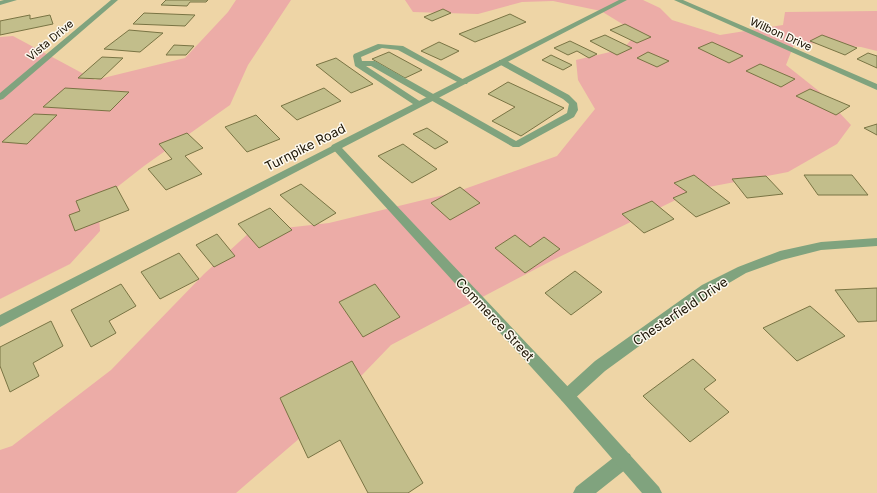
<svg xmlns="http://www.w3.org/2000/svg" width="877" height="493" font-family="Inter,sans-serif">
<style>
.green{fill:#ecaca7}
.building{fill:#c2be8b;stroke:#797444}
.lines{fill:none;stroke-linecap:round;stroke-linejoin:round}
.service{fill:#80a37e;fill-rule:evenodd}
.minor{fill:#80a37e;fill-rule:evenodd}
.tertiary{fill:#80a37e;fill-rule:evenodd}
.labels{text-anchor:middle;stroke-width:3;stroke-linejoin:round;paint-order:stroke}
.far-street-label{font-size:11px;fill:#1a1202;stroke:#fdf9ef}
.street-label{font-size:13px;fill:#1a1202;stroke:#fdf9ef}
</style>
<rect width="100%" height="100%" fill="#eed5a6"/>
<path class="green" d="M236,0H291L248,65L230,105L144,166L98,202L100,231L70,264L0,299V37L13,36L95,80L185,58L228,12Z
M405,0H643L660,8L672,20L720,35L783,25L785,12L877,11V51L861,47L795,42L786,65L820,92L851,125L837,144L788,172L698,189L553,260L391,345L308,431L236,493H0V450L12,446L111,370L204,274L250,232L329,223L456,192L557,156L595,109L578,80L576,60L623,49L637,33L601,11L553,1L522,2L478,14L413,12Z"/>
<path class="building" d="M166,0H208L206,2H190L187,6L161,5Z
M443,9L451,13L432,21L424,17Z
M144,13L195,15L185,26L133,24Z
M510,14L526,22L475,42L459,34Z
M30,15V19L50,15L53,24L0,35V21Z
M625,24L651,37L637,43L610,30Z
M129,30L163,33L140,52L104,49Z
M605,35L632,48L617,55L590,41Z
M822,35L857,48L845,55L810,41Z
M570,41L597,54L589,58L577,51L568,55L554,48Z
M439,42L459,51L441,60L421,51Z
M712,42L743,56L729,63L698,48Z
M174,45L194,46L186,55H166Z
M389,52L422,70L405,78L372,59Z
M648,52L669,61L657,67L637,58Z
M868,53L877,56V68L857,59Z
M551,55L572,65L563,70L542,60Z
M102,57L123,58L101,79L78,78Z
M336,58L373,84L351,93L316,65Z
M760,64L795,79L781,87L746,71Z
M508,82L564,108L521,136L492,121L515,107L488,94Z
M65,88L129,92L110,111L43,107Z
M324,88L341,101L297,120L281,106Z
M810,89L850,106L836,115L796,96Z
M34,114L57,115L27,144L2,142Z
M256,115L280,139L247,152L225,127Z
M877,124V135L864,128Z
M427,128L448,142L435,149L413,134Z
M187,133L203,148L185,156L202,174L166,190L148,169L172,159L159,144Z
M403,144L437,169L412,183L378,156Z
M694,175L730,203L696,217L673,198L687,192L674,183Z
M804,175H852L868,195H818Z
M766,176L783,194L747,198L732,179Z
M301,184L336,213L314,226L280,195Z
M116,186L129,210L75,231L69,215L80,211L76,201Z
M460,187L480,203L450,220L431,203Z
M652,201L674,219L644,233L622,214Z
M270,208L292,230L259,248L238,224Z
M217,234L235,256L214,267L196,245Z
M515,235L530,247L544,237L560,249L525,273L495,248Z
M179,253L199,279L160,299L141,272Z
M575,271L602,292L571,315L545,293Z
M121,284L136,306L109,321L116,333L91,347L71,310Z
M375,284L400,317L363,337L339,302Z
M877,288V321L858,322L835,290Z
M810,306L845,336L797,361L763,328Z
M51,321L63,346L33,363L39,376L10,392L0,366V347Z
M693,359L716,380L704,389L729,412L690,442L643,396Z
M352,361L423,483L408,493H368L340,440L308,458L280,398Z"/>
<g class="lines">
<path class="service" d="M378,44L403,46L468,82L467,84H461L398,50L382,48L361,57L362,61H375L516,141L567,113L569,104L563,99L499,64V60H505L569,95L577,103L578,110L574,117L519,147H513L371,66H366L424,104L422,106H416L355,66L353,56L354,54Z"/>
<path class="minor" d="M4,0H17L0,5V1Z
M111,0H118L3,99L0,100V93Z
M674,0H683L877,84V90Z
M336,144L341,147L340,149L0,327V315Z
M877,238V246L821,250L782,260L746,273L712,293L605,371L572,401L567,403L562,401L559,396L562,391L595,361L702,285L738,267L780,251L821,242Z
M624,452L630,454L632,460L630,466L596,493H573L576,487L618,454Z"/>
<path class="tertiary" d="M619,0H627L342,148L572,391L659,487L662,493H642L562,401L331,147L332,145Z"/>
</g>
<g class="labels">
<g class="far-street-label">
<text transform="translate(781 34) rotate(24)" y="4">Wilbon Drive</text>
<text transform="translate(50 40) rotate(-40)" y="4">Vista Drive</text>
</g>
<g class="street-label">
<text transform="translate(305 147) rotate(-27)" y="5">Turnpike Road</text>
<text transform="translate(680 311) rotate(-34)" y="5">Chesterfield Drive</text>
<text transform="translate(495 319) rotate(47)" y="5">Commerce Street</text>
</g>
</g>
</svg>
